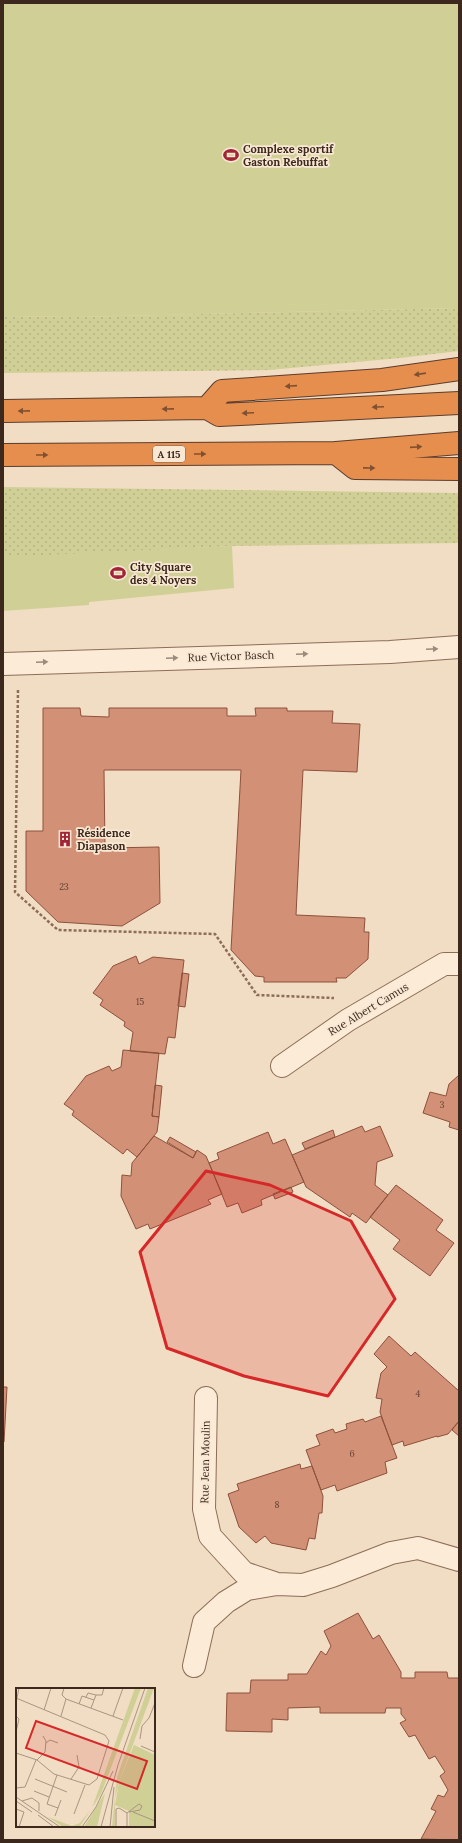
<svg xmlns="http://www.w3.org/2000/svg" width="462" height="1843" font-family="Lora,serif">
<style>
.grass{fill:url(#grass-dots)}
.park{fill:#d0cf96}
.building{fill:#d29076;stroke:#8e513c}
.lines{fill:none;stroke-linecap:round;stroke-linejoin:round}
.minor-casing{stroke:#8d6d58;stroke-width:24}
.highway-casing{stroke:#5b3c2d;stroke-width:24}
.path{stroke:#8d6d58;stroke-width:2.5;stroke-dasharray:3 2;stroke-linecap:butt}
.minor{stroke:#fbebd7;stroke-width:22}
.highway{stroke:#e68e4e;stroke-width:22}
.oneway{fill:#805131}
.oneway2{fill:#9c8a7a}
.marked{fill:#d62828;fill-opacity:0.2;stroke:#d62828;stroke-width:3;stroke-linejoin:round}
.labels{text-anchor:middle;stroke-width:3.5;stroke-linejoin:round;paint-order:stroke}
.number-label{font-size:9px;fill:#624233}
.shield{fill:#f8e8d3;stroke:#746254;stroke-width:1}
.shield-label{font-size:10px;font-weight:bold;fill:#3c281d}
.poi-label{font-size:11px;font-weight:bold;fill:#3c281d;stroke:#f8e8d3;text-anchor:start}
.street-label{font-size:11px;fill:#3c281d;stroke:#f8e8d3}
.inset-road{fill:none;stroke:#a99581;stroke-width:1}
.view{fill:#d62828;fill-opacity:0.15;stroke:#d62828;stroke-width:2}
.inset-edge{fill:none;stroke:#3c281d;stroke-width:2}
</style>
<defs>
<pattern id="grass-dots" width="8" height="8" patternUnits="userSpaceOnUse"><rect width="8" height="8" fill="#d0cf96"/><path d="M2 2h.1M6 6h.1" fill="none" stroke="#b4b281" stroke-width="1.8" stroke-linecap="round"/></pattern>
</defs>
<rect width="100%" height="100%" fill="#f1ddc3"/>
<path class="grass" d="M459,308V351L400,358L269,370L3,373V316L76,317Z
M3,487L459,493V543L232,546L3,558Z"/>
<path class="park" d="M3,3H459V308L76,317L3,316Z
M232,546L234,588L89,602V605L3,611V557Z"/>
<path class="building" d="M43,708H80L81,716L109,717V708H227V716H256L255,708H287V711H333L332,723L360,724L357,772L303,770L296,915L365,918L364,932H369L368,959L346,978H336L337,982H264V977L255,976L231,950L241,770H104L105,848L159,847L160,903L122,926L58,922L26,891V831H43Z
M136,956L139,964L153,957L184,960L175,1038L168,1037L165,1054L130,1051L133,1032L124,1026L125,1022L100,1005L103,1000L93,993L113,966Z
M182,973L189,974L185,1007L178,1006Z
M123,1050L159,1053L152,1116L159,1117L157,1132L137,1157L127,1149L123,1154L72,1115L74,1111L64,1104L86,1076L109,1066L112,1071L121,1067Z
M459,1075V1130L449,1127L450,1122L423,1113L430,1092L446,1096L449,1084Z
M155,1085L162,1086L159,1117L152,1116Z
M362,1126L365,1132L380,1126L393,1156L377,1162L375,1185L388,1195L366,1223L352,1213L350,1217L306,1187L292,1155Z
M333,1130L335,1137L305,1149L302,1143Z
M268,1132L273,1144L285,1139L304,1182L261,1200L262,1205L242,1213L238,1203L227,1207L209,1163L219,1159L217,1153Z
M154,1136L193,1158L197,1150L206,1156L222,1194L208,1200L211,1204L150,1229L148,1224L136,1229L121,1196L122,1175L131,1176L132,1163Z
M170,1137L196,1152L193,1158L167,1142Z
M396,1185L443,1220L436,1230L454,1243L430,1276L393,1249L400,1240L370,1217Z
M291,1187L293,1192L275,1199L273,1194Z
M389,1336L411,1356L415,1352L459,1391V1421L448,1434L437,1437V1436L404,1446L403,1441L392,1445L380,1412L382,1399L376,1398L381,1373L387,1367L374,1354Z
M3,1387H7L4,1442H3Z
M381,1416L397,1458L385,1462L387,1473L337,1491L335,1485L321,1490L306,1450L320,1445L316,1435L333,1429L335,1433L347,1429L346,1424L363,1419L365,1422Z
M459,1421V1436L452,1430Z
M300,1464L301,1469L312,1466L323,1496L322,1513H319L315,1539L309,1538L306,1550L271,1543L265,1536L256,1543L239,1527L228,1494L239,1490L237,1484Z
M358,1613L373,1639L379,1635L401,1672V1678H415V1672H447L448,1678H459V1840L421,1839L436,1811L431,1809L438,1795L444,1797L448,1790L440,1776L445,1772L435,1756L429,1759L415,1735L409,1737L400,1723L406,1720L401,1714V1708H386L385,1713H320V1707L288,1708V1720L272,1719V1732L226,1731L227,1693H250L251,1680H288V1674H307L321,1651L326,1655L331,1646L324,1631Z"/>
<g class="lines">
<defs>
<path id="minor" d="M3,664L390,652L459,647
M282,1066L348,1020L444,964H459
M206,1398L204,1509L210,1536L244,1573L274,1583
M194,1666L204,1622L226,1602L247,1589L277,1584L303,1585L332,1576L391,1553L418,1548L459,1560"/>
<path id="highway" d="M207,408L222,391L382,380L459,369
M3,411L207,408L219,415L459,403
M336,453L355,468L459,469
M3,455L336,453L459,443"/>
</defs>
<use href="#minor" class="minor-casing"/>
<use href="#highway" class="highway-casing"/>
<path class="path" d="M18,690L15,892L58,930L215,934L257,995L334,998"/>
<use href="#minor" class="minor"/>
<use href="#highway" class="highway"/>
</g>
<defs><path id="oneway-solid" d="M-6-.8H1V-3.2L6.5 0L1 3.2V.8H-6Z"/></defs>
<g class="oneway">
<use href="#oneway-solid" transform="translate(420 374) rotate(172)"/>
<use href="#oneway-solid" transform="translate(291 386) rotate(176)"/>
<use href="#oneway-solid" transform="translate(378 407) rotate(177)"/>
<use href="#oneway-solid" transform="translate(168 409) rotate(179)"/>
<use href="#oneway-solid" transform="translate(24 411) rotate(179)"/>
<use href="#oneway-solid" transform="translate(248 413) rotate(177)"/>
<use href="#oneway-solid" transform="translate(416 447) rotate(-4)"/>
<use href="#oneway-solid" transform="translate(200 454)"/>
<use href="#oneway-solid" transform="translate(42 455)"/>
<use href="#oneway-solid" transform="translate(369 468) rotate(1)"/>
</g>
<g class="oneway2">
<use href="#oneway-solid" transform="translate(432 649) rotate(-3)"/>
<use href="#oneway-solid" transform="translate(302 654) rotate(-2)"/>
<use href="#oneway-solid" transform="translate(172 658) rotate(-2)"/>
<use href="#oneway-solid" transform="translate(42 662) rotate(-2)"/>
</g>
<path class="marked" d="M206,1171L270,1185L351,1221L395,1299L328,1396L244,1376L167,1348L140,1252Z"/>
<defs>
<symbol id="stadium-bare" viewBox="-9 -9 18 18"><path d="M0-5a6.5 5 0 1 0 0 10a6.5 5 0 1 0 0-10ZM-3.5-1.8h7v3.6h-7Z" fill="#a12335" stroke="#f8e8d3" stroke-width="2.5" paint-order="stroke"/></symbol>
<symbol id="building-bare" viewBox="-9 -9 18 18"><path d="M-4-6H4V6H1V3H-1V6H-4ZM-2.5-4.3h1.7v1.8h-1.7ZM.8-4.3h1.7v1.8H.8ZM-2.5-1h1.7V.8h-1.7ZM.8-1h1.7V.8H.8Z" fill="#a12335" stroke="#f8e8d3" stroke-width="2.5" paint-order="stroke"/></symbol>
</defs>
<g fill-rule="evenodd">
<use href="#stadium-bare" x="220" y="144" width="22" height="22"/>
<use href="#stadium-bare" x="107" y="562" width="22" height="22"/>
<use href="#building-bare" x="54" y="828" width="22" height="22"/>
</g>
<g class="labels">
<g class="number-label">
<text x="64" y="890">23</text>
<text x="140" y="1005">15</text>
<text x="442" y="1108">3</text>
<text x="418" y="1397">4</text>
<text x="352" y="1457">6</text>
<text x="277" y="1508">8</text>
</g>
<rect class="shield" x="153" y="446" width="32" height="16" rx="3"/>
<g class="shield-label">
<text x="169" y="458">A 115</text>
</g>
<g class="poi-label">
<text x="243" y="153">Complexe sportif<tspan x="243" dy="13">Gaston Rebuffat</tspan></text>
<text x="130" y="571">City Square<tspan x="130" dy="13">des 4 Noyers</tspan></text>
<text x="77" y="837">Résidence<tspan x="77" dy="13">Diapason</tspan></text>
</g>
<g class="street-label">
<text transform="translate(231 656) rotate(-2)" y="4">Rue Victor Basch</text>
<text transform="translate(368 1009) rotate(-31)" y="4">Rue Albert Camus</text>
<text transform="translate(205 1462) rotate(-89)" y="4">Rue Jean Moulin</text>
</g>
</g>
<g transform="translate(16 1688)">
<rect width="139" height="139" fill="#f1ddc3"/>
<path d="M119,0H125L85,106L64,138L47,139L32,129L56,138L64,135L76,120ZM132,0H138L103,94L99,110V139H96L101,89Z" fill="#d0cf96"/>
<path d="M89,105L81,139H68Z" fill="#d0cf96"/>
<path d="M118,57L139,67V139H113V123L99,117L103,94Z" fill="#d0cf96"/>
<path class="inset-road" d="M48,0L46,7L50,11M70,9L72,5L80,7M0,10L89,47L93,53L81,91L73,97L38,86L21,72L0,65M0,15L3,0M63,16L66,8L78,12M75,20L80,7H86L88,0M28,22L35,0M0,28L3,31L0,44M45,28L50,11L107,32M97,28L107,0M124,51L126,38L133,30L139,15M30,55L34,52L42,55M125,58L139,64M21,72L29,64L30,53L27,48M41,87L31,116L42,120M19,91L51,104M55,91L63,79L61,67M0,100L9,99L20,72M18,103L33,109M0,109L44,139M0,113L16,124M6,113L16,110L23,115V123M0,121L8,124L3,139M117,124L139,133M111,125L123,116L126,118L124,122L113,124M58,126L69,97M22,127L38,139M39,128L45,112M66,139L80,119L97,83M85,139L102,77L129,0M94,139L98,99M100,139V121L103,120L111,125V139"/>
<path class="view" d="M20,33L131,73L121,101L10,60Z"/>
<rect width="139" height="139" class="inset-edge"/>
</g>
<rect width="462" height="1843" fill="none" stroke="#3c281d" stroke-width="8"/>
</svg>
